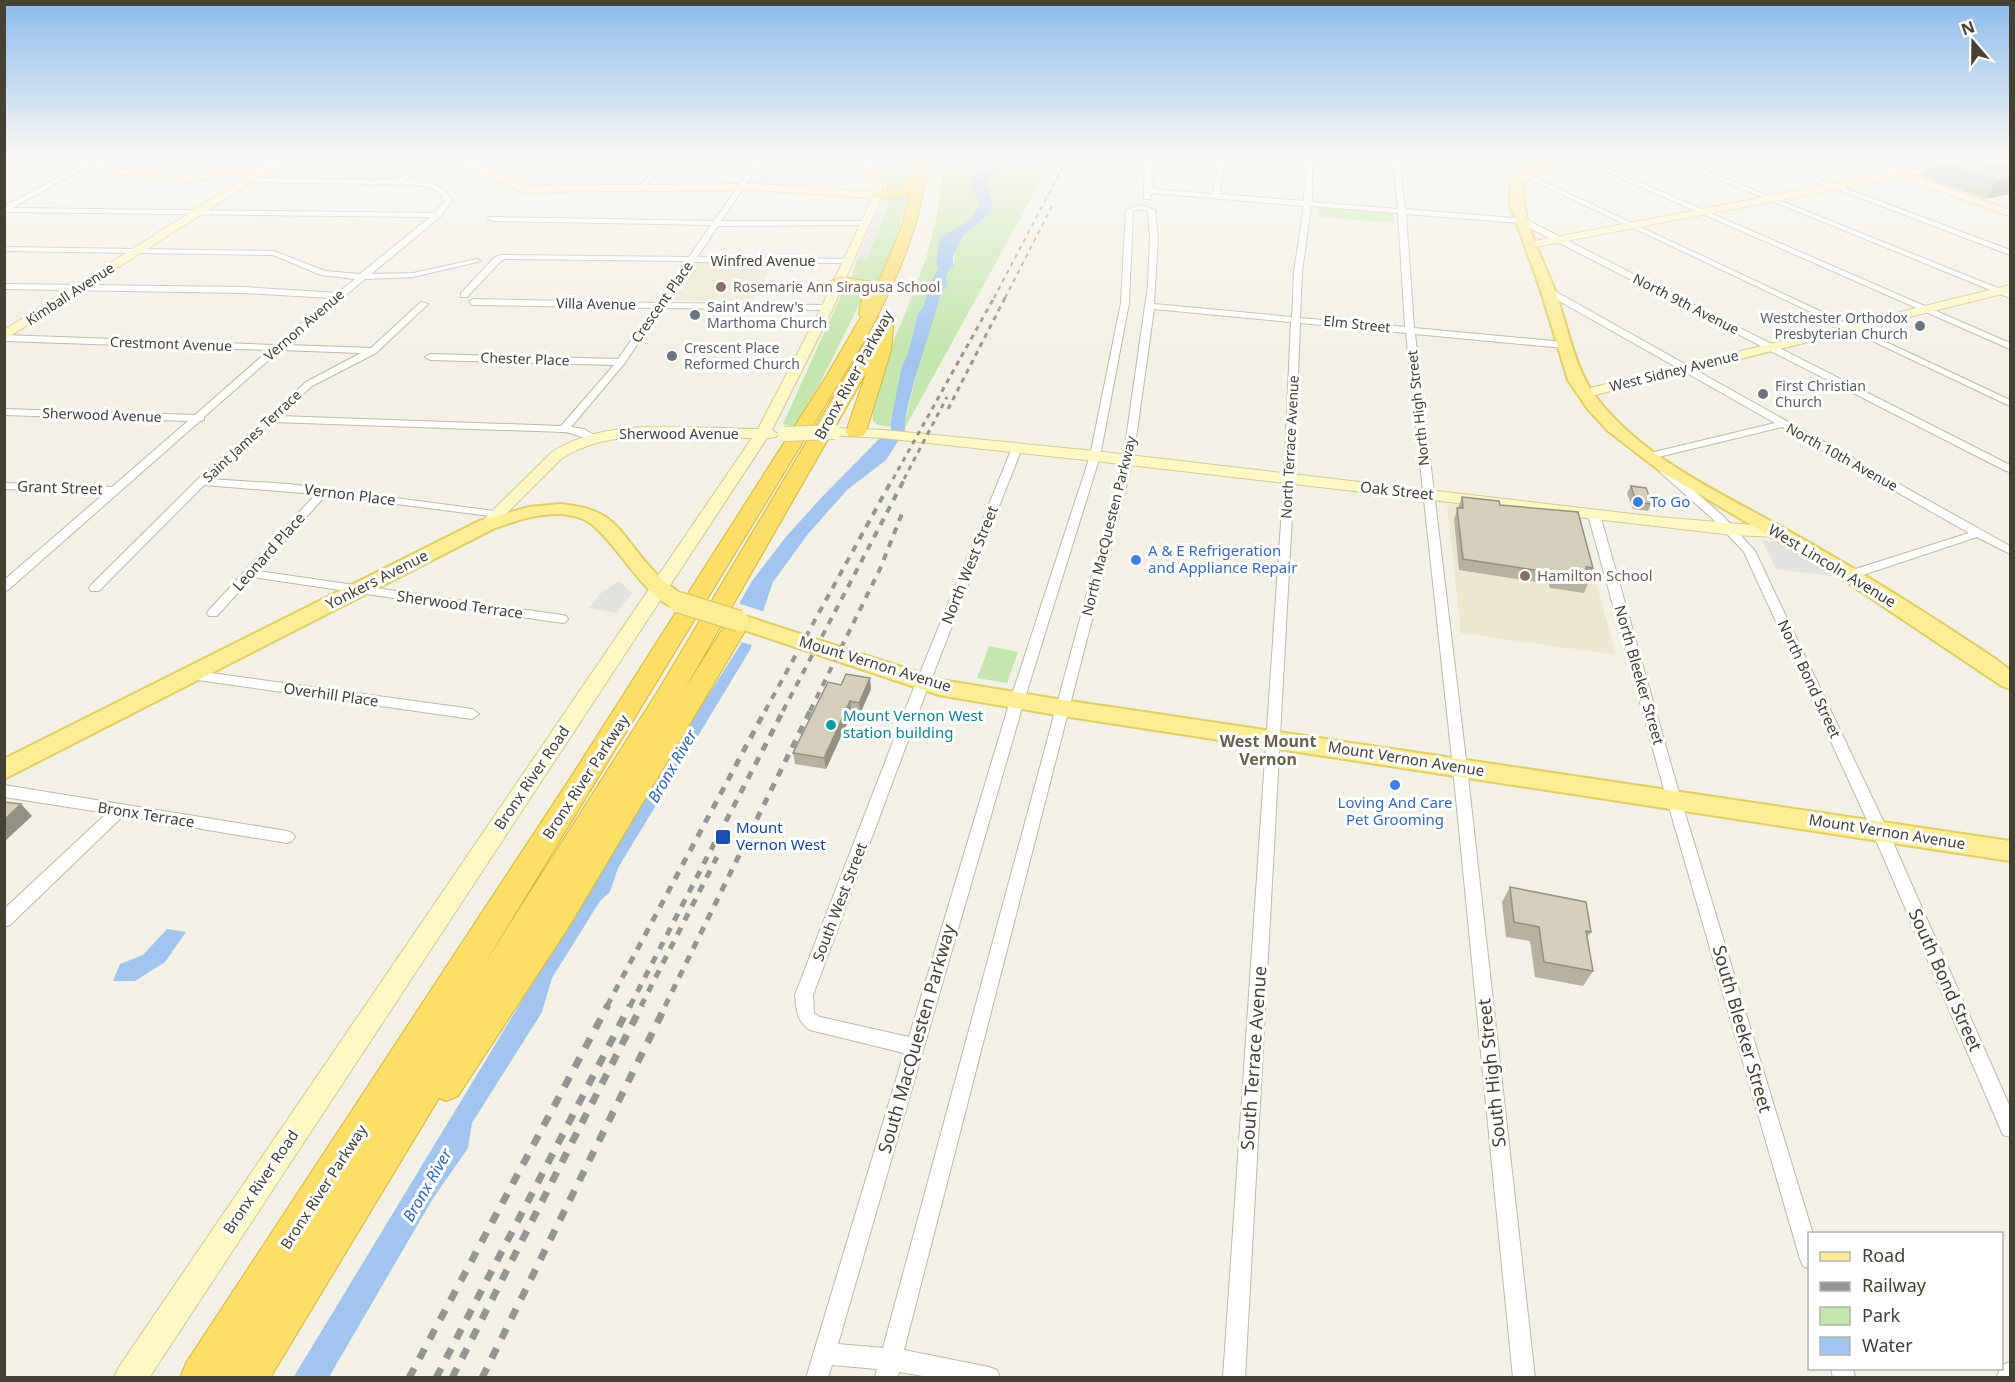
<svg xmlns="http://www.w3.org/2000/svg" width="2015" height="1382" font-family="'Noto Sans',sans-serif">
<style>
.education{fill:#ece8d0}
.green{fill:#c5e6af}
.parking{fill:#e3e2de}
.water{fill:#a2c5ef}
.pier{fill:#f3f0e6}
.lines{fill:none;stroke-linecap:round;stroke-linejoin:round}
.street-casing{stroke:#beb9a8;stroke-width:2}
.secondary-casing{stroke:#d2cb96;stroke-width:2}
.primary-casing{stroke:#e2ce65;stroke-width:4}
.highway-casing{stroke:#dbb638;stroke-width:2}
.street{fill:#fff;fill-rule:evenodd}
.secondary{fill:#fef8c5;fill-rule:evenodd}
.primary{fill:#fcee95;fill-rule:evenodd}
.highway{fill:#fbdf68;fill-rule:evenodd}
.rail-far4{stroke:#959595;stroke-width:2;stroke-dasharray:4.5 4.5;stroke-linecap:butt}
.rail-far3{stroke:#959595;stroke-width:3;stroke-dasharray:5 5;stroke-linecap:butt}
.rail-far2{stroke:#959595;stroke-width:4;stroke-dasharray:7 7;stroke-linecap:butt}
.rail-far1{stroke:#959595;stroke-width:5;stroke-dasharray:8 8;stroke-linecap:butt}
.rail{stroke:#959595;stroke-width:7;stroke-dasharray:11 11;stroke-linecap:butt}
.secondary-bridge-casing{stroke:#d2cb96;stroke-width:16;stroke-linecap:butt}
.primary-bridge-casing{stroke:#e2ce65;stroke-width:23;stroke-linecap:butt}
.secondary-bridge{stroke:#fef8c5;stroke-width:14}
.primary-bridge{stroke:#fcee95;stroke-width:20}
.wall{fill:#b6b1a1}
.shaded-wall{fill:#949083}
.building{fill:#d4cebb;stroke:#949083;stroke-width:1.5}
.education-dot{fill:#8d6e63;stroke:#fff;stroke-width:2}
.worship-dot{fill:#6b7280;stroke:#fff;stroke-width:2}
.shop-dot{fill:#3f7fe0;stroke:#fff;stroke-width:2}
.culture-dot{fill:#0f9aa8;stroke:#fff;stroke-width:2}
.transit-dot{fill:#1a4fb4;stroke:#fff;stroke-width:2}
.labels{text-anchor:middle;stroke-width:6;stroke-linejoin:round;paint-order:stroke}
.far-street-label{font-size:14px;fill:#454135;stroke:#fff}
.far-education-label{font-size:14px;fill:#785e54;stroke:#fff;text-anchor:start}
.far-worship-label{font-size:14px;fill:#5b616d;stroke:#fff;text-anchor:start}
.street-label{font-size:15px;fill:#454135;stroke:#fff}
.shop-label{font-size:15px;fill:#366cbe;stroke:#fff;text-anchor:start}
.education-label{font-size:15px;fill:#785e54;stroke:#fff;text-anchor:start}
.culture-label{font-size:15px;fill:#0d838f;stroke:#fff;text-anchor:start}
.transit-label{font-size:15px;fill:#164399;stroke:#fff;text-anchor:start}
.neighbourhood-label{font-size:16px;font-weight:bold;fill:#68614d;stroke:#fff}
.water-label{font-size:16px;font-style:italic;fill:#3067af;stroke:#fff}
.near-street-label{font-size:18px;fill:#454135;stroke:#fff}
</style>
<rect width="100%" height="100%" fill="#f3f0e6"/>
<path class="education" d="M698,264H773L752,301L674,300Z
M1447,504L1579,520L1616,655L1461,633Z"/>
<path class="green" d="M876,155H909L910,178L908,187L889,193Z
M941,155H979L982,162L979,170L971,178L980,203C971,221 958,228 940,237L936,262L938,269L928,286L924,306L918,314L908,353L901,369L891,427L878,425L873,421C870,384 891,349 904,316C925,265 945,210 941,155Z
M997,155H1049L1033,195L905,428L904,424C917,378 926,326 947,283L946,280L949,269L953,267C954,241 973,228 991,211L992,205L987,183L1000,163Z
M1862,155H1980C1933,164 1909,171 1862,155Z
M911,190L893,248L876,284L851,279L857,259L867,258L890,200L881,199L882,197Z
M1318,207L1393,213L1394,223L1318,217Z
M847,286L866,291L819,385L794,427L783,424L844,289Z
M989,646L1018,652L1007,683L977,678Z"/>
<path class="parking" d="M774,156L806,157L801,165L808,166L794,186L752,185Z
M882,199H889L867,258H858Z
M1762,540L1780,543L1835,574L1832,576L1776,569Z
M619,581L632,593L616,613L589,608L602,592Z"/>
<path class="water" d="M979,155H997L1000,163L987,183L992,205L991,211L963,237L953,256V267L949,269L946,280L948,283L940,297C934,320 902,413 905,430L886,460L847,490L808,534L773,582L750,650L618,868L610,892L600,901L552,978L542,1012L472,1123L468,1148L432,1200L329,1377L293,1378L566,928L646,792L741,644L740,602L752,581L785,538L820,499L877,441L891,430V422L901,369L908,353L918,314L924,306L928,286L938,269L936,262L940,237C958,228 971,222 980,203L971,187L973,184L971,178L979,170L982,162Z
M167,929L186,932L165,962L135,981H113L120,964L143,955Z"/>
<path class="pier" d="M737,603L766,612L755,646L738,641Z"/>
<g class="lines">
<defs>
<path id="street" d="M16,155H24L4,165V160Z
M117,155H125L100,168L95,167Z
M198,155H206L165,177L160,176Z
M558,155H568L490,177L487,175Z
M668,155H674L643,188H639V186Z
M760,155H766L721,221H867L871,223L867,225L718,226L697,257L848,259L852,261L848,263L694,262L666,303L827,305L830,306V310L662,308L624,364L571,427L584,429L596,436V440C588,441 575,433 564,432L273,422L210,479L289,484L502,512L504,514L498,517L326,495L258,571L562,615L566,616L568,619L566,622L562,623L252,577L217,616H209L207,613L209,610L316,494L204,485L99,591H91L89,588L91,585L197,480L306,382L361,353L280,350L204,417V420L200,421L8,590L4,591V580L105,493L4,489V483L112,487L188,421L4,415V409L195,415L269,350L4,341V335L275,345L332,298L243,293L4,289V284L243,287L338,293L355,279L321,275L273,255L4,251V247L274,251L325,271L360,274L430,217L4,212V206L88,162L90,165L12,208L435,213L444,201C441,190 430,188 420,185L248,182L245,180L248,178L397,180L411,168L383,160V158L418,166V168L405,181C422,181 444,182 452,201L440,217L371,274L413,273L477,259L481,261L413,277L365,279L286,345L371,348L421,302L428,304L376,353L312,386L279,416L561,426L614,365L430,360L425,357L430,354L618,359L654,308L473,305L469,302L473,299L658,303L686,261L505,259L501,261L467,297H461V293L495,257L502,255L689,257L711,225L492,221L488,219L489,217L714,221Z
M1145,155H1151L1152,189L1212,194L1220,155H1226L1219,194L1304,201L1306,155H1312V202L1398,209L1393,155H1399L1405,209L1525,219L2010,465V472L2006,471L1520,223L1406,214L1414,328L1564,342L1569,345L1564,348L1415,334L1467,768L1535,1378H1513L1453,768L1406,333L1300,323L1294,479L1245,1378H1223L1284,479L1291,322L1154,309L1133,460L904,1350L989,1367L997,1370L1000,1378H935L899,1372L897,1378H875L877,1369L832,1365L828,1378H806L904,1053L810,1030C796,1020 797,1011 795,995L911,695L1012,448L1017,445L1022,448L925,695L813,995L814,1013L820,1017L909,1037L1010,701L1090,456L1121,303L1126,210L1141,205L1155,210L1158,238L1154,304L1292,317L1294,272L1304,206L1152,193L1150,199H1144ZM1311,206L1398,213L1405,327L1300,318L1302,272ZM1141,209L1148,211L1150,238L1148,285L1123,460L883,1348L838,1344L1024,701L1100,456L1129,303L1133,211Z
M1659,155H1667L2010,293V298Z
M1748,155H1757L2010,250V255Z
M1990,155H2003L1955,165L1952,163Z
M1575,156H1579L2010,343V349L1575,158Z
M1523,174H1527L2010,400V406L1523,176Z
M1545,289H1551L1983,531L2010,546V554L1977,537L1854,578H1846L1844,575L1846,572L1969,533L1782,427L1650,459L1646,458V454L1775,423L1545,293Z
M1664,467L1668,468L1723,516L1755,551L1888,831L2010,1107V1137L2003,1135L1872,831L1744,552L1715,521L1660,472V468Z
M1594,512L1600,515L1681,800L1813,1234H1810V1269L1803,1266L1800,1259L1667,800L1588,515Z
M189,670L472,709L479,714L472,719L184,678L182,675L184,672Z
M4,785L287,831L292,833L295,837L292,841L287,843L123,816L10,925L4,927V909L107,813L4,797Z
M2010,1362V1378H1996L2002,1365Z
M1831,1368H1853L1855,1378H1833Z"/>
<path id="secondary" d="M56,155H71L121,169L190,175L269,163L282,155H293L286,160L323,155H346L341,158L274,168L4,340V330L256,171L190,181L120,175Z
M449,155C466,154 506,178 524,186L753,184L871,192L872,183L863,155H873L882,183V195L833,308L772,430L778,434L776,437L767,438L149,1378H114L119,1367L752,438C694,437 610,425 561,459L492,528L486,530L478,525L551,453C605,415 694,429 758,429L821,308L871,201V198L753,190L523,192L486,177Z
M1843,155H1856L1901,171L1929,167V171L1912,175L2010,210V216L1900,177L1530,248L1524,245L1530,242L1889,173Z
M2010,285V292L1583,398L1576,394L1578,391Z
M834,428L883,430L1095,451L1658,517L1777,527L1785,532L1777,537L1733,535L1095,461L883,438L829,435L827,432Z"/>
<path id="primary" d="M1569,155H1594L1592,157C1567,163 1540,164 1523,184C1521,220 1541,255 1554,288C1568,325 1573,369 1599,401C1649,464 1732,498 1801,538C1868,576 1933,617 1997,660L2010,670V689L2002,686L1844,580L1660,471L1608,431L1587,408L1568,380L1541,291L1510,204L1511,184L1519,174L1536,164Z
M560,504C616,509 617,530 650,567C660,579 673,588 685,597L688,602L685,607C651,616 615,533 583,519C556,507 519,519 493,529L4,779V759L479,521L529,507Z
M739,614L941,680L1063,700L2010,841V861L1063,716L939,695L732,626L728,621L732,616Z"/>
<path id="highway" d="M916,155H928C923,224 897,279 865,340L482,968L658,691L868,339L876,334L878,318L886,313L892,315L894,318L891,350L866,432L863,436H849L846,432L866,373L684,690L731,616L739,613L747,616L751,621L570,925L458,1096L446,1101L439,1098L270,1378H180L186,1363L571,777L826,377L861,317L859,314L863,291L833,284L831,281L839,276L875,283L877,286L902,226L911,193C902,198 879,202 870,195L877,191L901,188L914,173Z"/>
</defs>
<use href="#street" class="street-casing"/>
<use href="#secondary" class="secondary-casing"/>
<use href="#primary" class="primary-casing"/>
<use href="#highway" class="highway-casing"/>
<use href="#street" class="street"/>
<use href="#secondary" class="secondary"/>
<use href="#primary" class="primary"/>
<use href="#highway" class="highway"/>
<path class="rail-far4" d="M994,298L1069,155
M1005,298L1052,206"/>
<path class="rail-far3" d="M948,409L1006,296
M893,479L995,296
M904,479L947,397"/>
<path class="rail-far2" d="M765,711L893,478
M783,711L905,478
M810,711L880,569L903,511"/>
<path class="rail-far1" d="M607,1006L766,709
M630,1006L784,709
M641,1006L717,857
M665,1006L811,709"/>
<path class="rail" d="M409,1378L608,1005
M436,1378L630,1005
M452,1378L642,1005
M482,1378L666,1005"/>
<defs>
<path id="secondary-bridge" d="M785,434L834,432"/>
<path id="primary-bridge" d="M678,602L739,621"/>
</defs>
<use href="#secondary-bridge" class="secondary-bridge-casing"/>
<use href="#primary-bridge" class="primary-bridge-casing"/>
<use href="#secondary-bridge" class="secondary-bridge"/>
<use href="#primary-bridge" class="primary-bridge"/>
</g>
<path class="wall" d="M1930,159L2010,168L1986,199L1921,176Z
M1631,486L1652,504L1648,511L1633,509L1627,493Z
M1462,497L1500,505L1593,568L1588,578L1589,581L1584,593L1550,588L1549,584L1459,570L1454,519Z
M841,685L871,689L860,714L852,713L826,769L795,764L793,753Z
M1510,887L1591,932L1587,938L1593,971L1583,986L1535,977L1530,941L1506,937L1502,902Z"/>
<path class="shaded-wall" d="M2010,179V194L1986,199L1996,181Z
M870,678L871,689L860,714L859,703Z
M850,701L852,713L826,769L824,758Z
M21,804L32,816L4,842V820Z"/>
<path class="building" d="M1930,159L1971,160L2010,168V179L1996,181Z
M1631,486L1646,488L1652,504L1636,502Z
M1462,497L1499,501L1500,505L1578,512L1593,568L1586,567L1589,581L1555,577L1554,573L1463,559L1457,508H1463Z
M846,674L870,678L859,703L850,701L824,758L793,753L828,682L841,685Z
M4,802L21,804L4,820Z
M1510,887L1586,902L1591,932L1586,931L1593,971L1544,962L1539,927L1514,922Z"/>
<linearGradient id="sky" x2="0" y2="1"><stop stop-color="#8cbbeb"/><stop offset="0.45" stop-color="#faf8f4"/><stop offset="1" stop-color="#faf8f4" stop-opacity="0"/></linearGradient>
<rect width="2015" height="348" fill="url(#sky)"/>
<g class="education-dot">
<circle cx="721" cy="287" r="6"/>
<circle cx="1525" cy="576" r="6"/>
</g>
<g class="worship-dot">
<circle cx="695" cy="315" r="6"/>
<circle cx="1920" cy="326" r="6"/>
<circle cx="672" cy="356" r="6"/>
<circle cx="1763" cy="394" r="6"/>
</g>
<g class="shop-dot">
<circle cx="1638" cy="502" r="6"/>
<circle cx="1136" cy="560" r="6"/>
<circle cx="1395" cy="785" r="6"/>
</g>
<circle class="culture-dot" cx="831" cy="725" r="6"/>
<rect class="transit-dot" x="715" y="829" width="16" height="16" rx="3"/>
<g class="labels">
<g class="far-street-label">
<text x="763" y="266">Winfred Avenue</text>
<text transform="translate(70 294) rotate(-33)" y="5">Kimball Avenue</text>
<text transform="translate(662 302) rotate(-55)" y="5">Crescent Place</text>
<text transform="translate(596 304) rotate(1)" y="5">Villa Avenue</text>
<text transform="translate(1686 304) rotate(27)" y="5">North 9th Avenue</text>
<text transform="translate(1357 324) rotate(6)" y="5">Elm Street</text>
<text transform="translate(304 325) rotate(-41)" y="5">Vernon Avenue</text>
<text transform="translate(171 344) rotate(2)" y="5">Crestmont Avenue</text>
<text transform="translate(525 359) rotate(2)" y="5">Chester Place</text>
<text transform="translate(1674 371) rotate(-14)" y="5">West Sidney Avenue</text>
<text transform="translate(1418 408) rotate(-96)" y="5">North High Street</text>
<text transform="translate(102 415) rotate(2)" y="5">Sherwood Avenue</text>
<text x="679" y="439">Sherwood Avenue</text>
<text transform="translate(252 436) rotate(-43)" y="5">Saint James Terrace</text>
<text transform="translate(1290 447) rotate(-87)" y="5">North Terrace Avenue</text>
<text transform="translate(1842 457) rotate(29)" y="5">North 10th Avenue</text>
<text transform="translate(1109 526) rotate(-76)" y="5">North MacQuesten Parkway</text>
</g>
<g class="far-education-label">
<text x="733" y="292">Rosemarie Ann Siragusa School</text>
</g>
<g class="far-worship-label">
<text x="707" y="312">Saint Andrew's<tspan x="707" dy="16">Marthoma Church</tspan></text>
<text x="1908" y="323" text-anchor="end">Westchester Orthodox<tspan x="1908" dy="16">Presbyterian Church</tspan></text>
<text x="684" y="353">Crescent Place<tspan x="684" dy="16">Reformed Church</tspan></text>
<text x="1775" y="391">First Christian<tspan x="1775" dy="16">Church</tspan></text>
</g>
<g class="street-label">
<text transform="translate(854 375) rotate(-61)" y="5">Bronx River Parkway</text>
<text transform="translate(60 488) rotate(2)" y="5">Grant Street</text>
<text transform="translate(1397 491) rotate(6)" y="5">Oak Street</text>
<text transform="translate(350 495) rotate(7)" y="5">Vernon Place</text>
<text transform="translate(269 552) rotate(-48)" y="5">Leonard Place</text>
<text transform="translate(970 565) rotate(-68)" y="5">North West Street</text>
<text transform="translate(1832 566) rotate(31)" y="5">West Lincoln Avenue</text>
<text transform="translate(377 580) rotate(-27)" y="5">Yonkers Avenue</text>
<text transform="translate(460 605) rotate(8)" y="5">Sherwood Terrace</text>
<text transform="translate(875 664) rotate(17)" y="5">Mount Vernon Avenue</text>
<text transform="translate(1639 675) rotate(74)" y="5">North Bleeker Street</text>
<text transform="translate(1809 679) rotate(65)" y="5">North Bond Street</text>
<text transform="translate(331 695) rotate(8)" y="5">Overhill Place</text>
<text transform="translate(1406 759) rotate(9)" y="5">Mount Vernon Avenue</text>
<text transform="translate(586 777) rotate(-57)" y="5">Bronx River Parkway</text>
<text transform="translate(532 778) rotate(-56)" y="5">Bronx River Road</text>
<text transform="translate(146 815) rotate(9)" y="5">Bronx Terrace</text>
<text transform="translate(1887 832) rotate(9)" y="5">Mount Vernon Avenue</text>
<text transform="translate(840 902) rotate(-69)" y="5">South West Street</text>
<text transform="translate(261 1182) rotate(-56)" y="5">Bronx River Road</text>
<text transform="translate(324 1187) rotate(-57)" y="5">Bronx River Parkway</text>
</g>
<g class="shop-label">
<text x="1650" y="507">To Go</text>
<text x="1148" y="556">A &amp; E Refrigeration<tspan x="1148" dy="17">and Appliance Repair</tspan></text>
<text x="1395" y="808" text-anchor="middle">Loving And Care<tspan x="1395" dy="17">Pet Grooming</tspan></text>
</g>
<g class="education-label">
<text x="1537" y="581">Hamilton School</text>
</g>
<g class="culture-label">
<text x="843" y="721">Mount Vernon West<tspan x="843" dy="17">station building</tspan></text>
</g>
<g class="transit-label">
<text x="736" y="833">Mount<tspan x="736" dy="17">Vernon West</tspan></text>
</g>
<g class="neighbourhood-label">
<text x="1268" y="747">West Mount<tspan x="1268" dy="18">Vernon</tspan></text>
</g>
<g class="water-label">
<text transform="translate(672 766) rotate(-60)" y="6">Bronx River</text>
<text transform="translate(427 1185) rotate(-60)" y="6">Bronx River</text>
</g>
<g class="near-street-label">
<text transform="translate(1945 980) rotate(66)" y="6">South Bond Street</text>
<text transform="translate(1742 1029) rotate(74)" y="6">South Bleeker Street</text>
<text transform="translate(917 1039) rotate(-74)" y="6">South MacQuesten Parkway</text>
<text transform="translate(1254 1058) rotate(-86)" y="6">South Terrace Avenue</text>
<text transform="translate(1492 1073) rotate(-96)" y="6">South High Street</text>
</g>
</g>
<rect width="2015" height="1382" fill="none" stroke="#454135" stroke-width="12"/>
<rect x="1808" y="1232" width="195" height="138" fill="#ffffff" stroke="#b5b3ae" stroke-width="1.5"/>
<rect x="1820" y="1252" width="30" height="9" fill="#fcee95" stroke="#b5b3ae" stroke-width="1.5"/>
<text x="1862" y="1262" font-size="18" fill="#454135">Road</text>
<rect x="1820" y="1282" width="30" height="9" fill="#959595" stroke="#b5b3ae" stroke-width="1.5"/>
<text x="1862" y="1292" font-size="18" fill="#454135">Railway</text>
<rect x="1820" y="1307" width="30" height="18" fill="#c5e6af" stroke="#b5b3ae" stroke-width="1.5"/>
<text x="1862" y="1322" font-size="18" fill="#454135">Park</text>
<rect x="1820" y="1337" width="30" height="18" fill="#a2c5ef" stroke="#b5b3ae" stroke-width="1.5"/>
<text x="1862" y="1352" font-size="18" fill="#454135">Water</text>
<g transform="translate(1973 42) rotate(340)" stroke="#ffffff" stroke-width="4.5" paint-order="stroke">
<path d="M0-4.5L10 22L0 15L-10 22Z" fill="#454135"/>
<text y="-9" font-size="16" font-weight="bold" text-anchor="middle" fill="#454135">N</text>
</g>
</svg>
